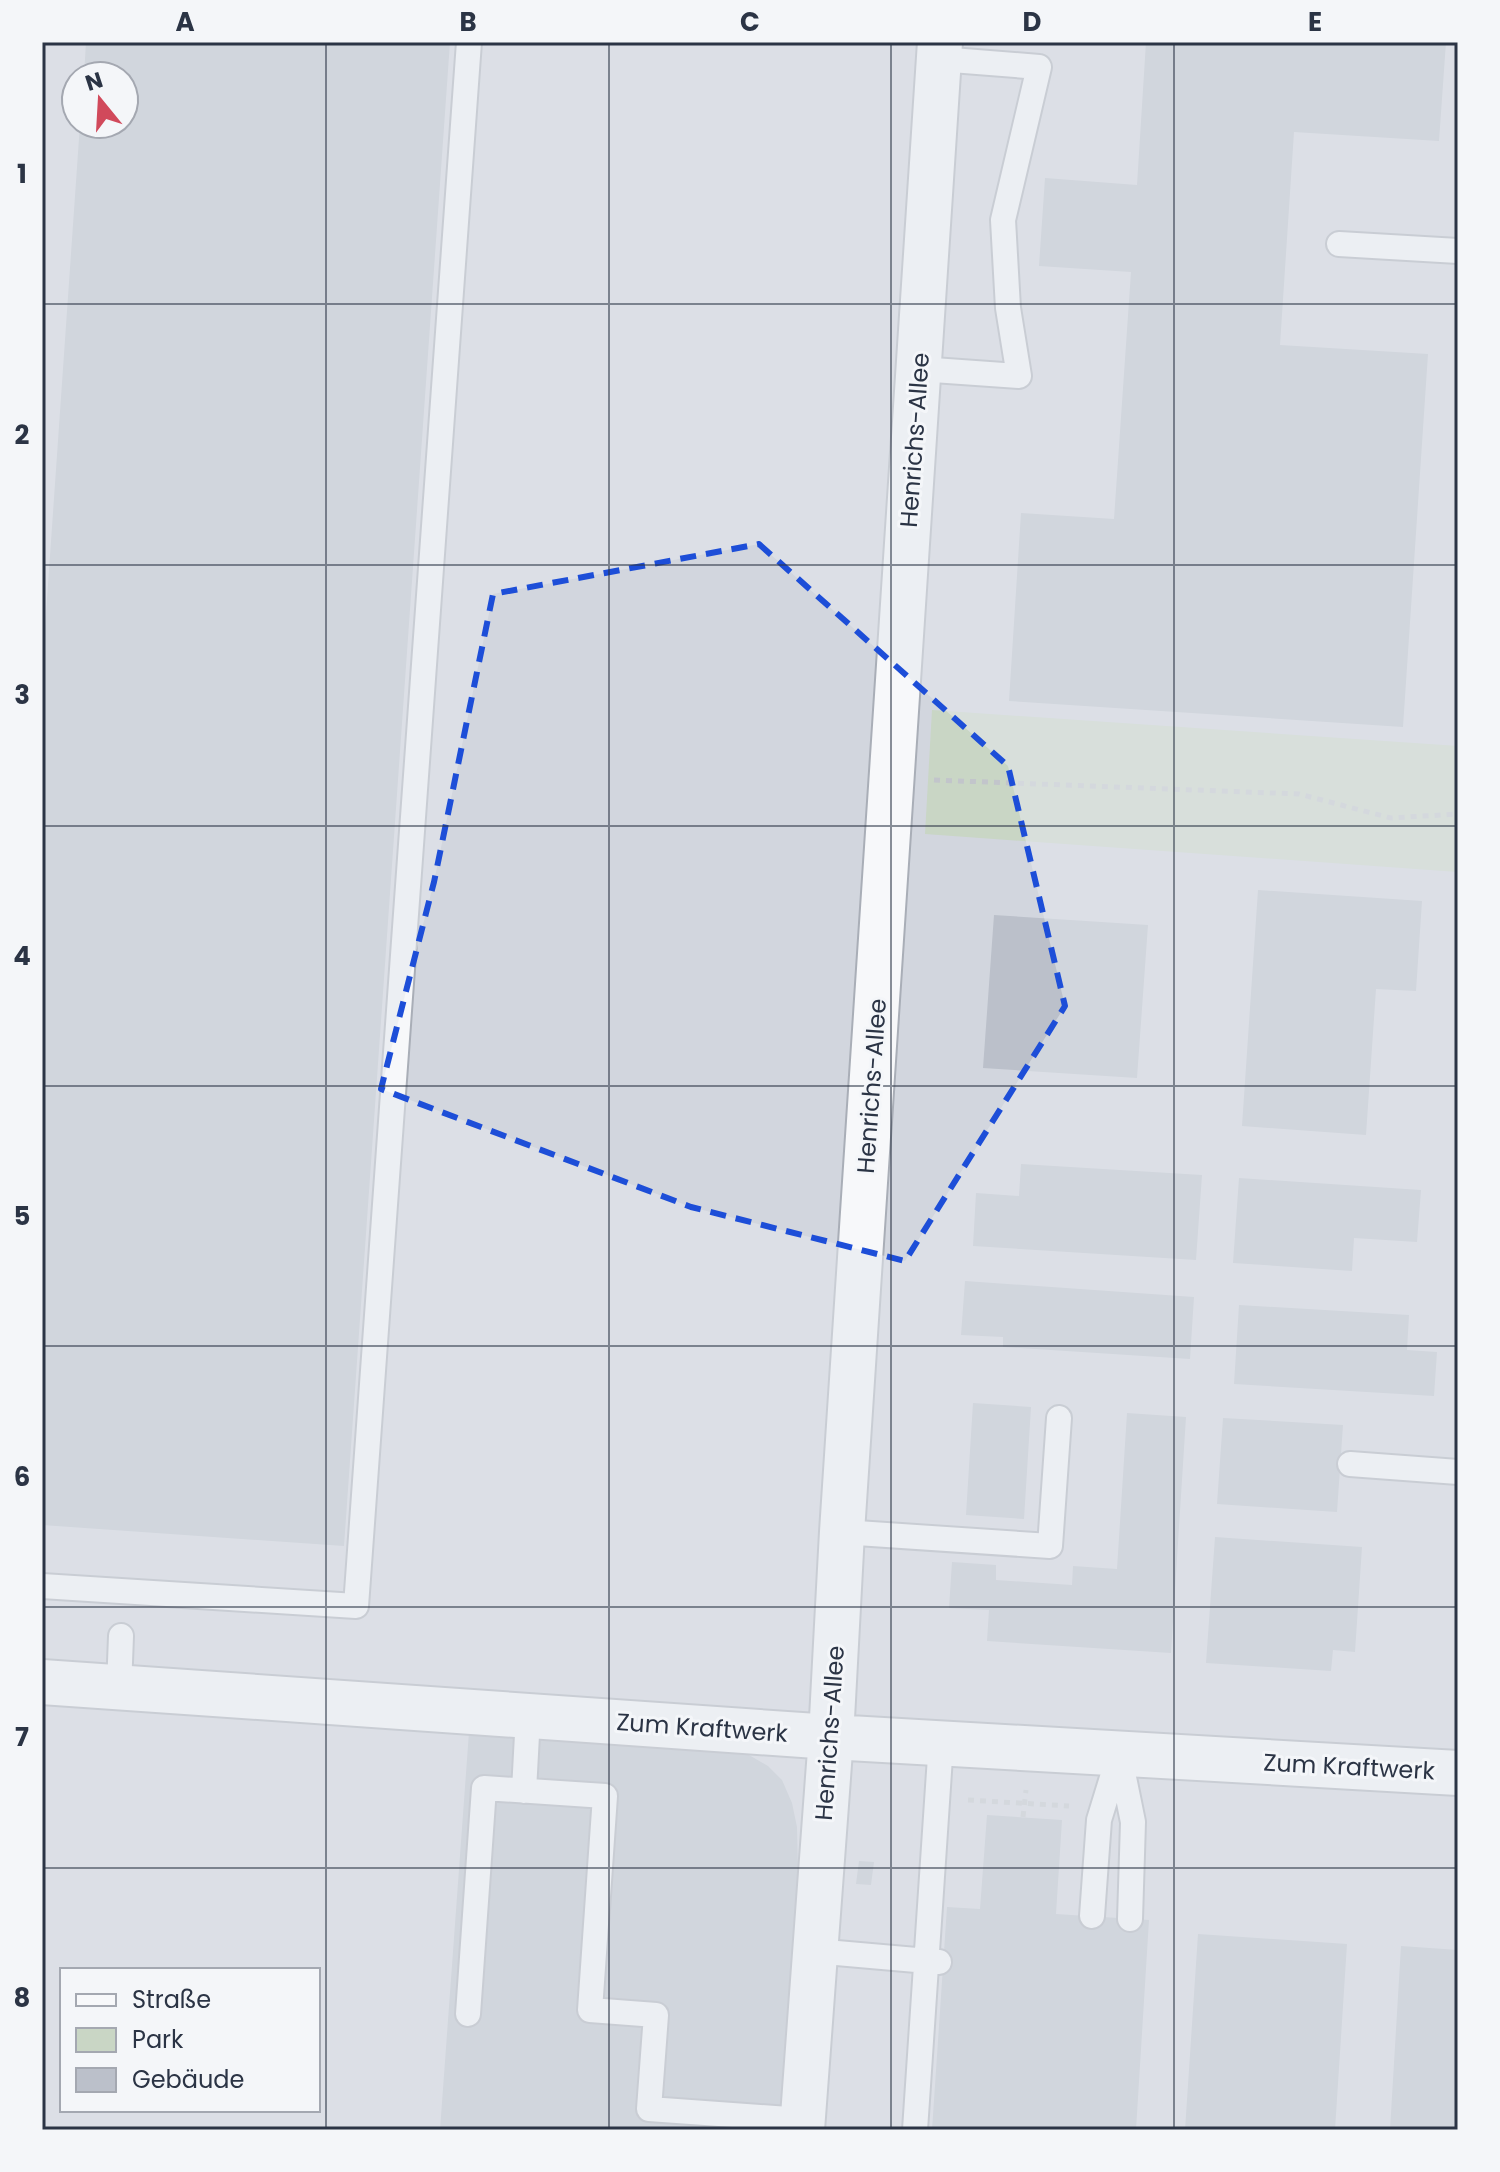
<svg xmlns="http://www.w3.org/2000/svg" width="1500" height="2172" font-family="Poppins,sans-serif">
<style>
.built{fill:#d2d6de;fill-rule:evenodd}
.green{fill:#c9d6c5}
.building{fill:#bbc0ca}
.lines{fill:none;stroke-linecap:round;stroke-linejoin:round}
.service-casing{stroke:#a9aeb7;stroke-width:28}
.minor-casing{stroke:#a9aeb7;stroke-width:48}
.path{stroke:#c2c5cb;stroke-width:5;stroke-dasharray:6 6;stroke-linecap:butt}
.service{stroke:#f7f8fa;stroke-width:24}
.minor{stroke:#f7f8fa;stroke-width:44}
.marked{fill:none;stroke:#1d4ed8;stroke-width:6;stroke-dasharray:16 10;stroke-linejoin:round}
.grid{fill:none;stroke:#2b3445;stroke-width:2;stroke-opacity:0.55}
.labels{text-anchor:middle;stroke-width:6;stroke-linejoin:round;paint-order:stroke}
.street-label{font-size:24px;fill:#2b3445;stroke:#f4f6f9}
.neatline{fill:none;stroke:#2b3445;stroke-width:3}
.grid-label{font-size:26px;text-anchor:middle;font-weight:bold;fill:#2b3445}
</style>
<rect width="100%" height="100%" fill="#e4e7ec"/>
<path class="built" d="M42,42H1458V2130H42ZM76,76H124V124H76ZM62,1970H318V2110H62Z"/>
<path class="green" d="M932,710L1458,746V872L925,834Z"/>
<path class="building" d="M86,42H450L344,1546L42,1525V671L80,124H124V76H84Z
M1146,42H1446L1439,141L1294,132L1280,345L1428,354L1403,727L1009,701L1021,513L1114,519L1131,272L1039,266L1045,178L1137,185Z
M1258,890L1422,901L1416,991L1376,989L1366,1135L1242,1126Z
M994,915L1148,925L1137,1078L983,1068Z
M1021,1164L1202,1175L1196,1260L973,1246L976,1193L1019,1196Z
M1239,1178L1421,1190L1417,1242L1354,1238L1352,1271L1233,1263Z
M965,1281L1194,1297L1190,1359L1003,1347V1337L961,1335Z
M1239,1305L1409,1315L1407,1350L1437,1352L1434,1396L1234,1384Z
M973,1403L1031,1407L1024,1519L966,1515Z
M1127,1413L1186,1417L1171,1653L987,1641L989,1610L949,1608L952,1562L996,1565V1580L1072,1585L1073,1566L1117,1569Z
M1223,1418L1343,1425L1337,1512L1217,1504Z
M1215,1537L1362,1547L1355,1652L1333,1650L1331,1671L1206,1663Z
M469,1732L732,1750L749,1755L768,1766L782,1780L792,1803L797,1827L798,1870L780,2130H440Z
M987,1815L1062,1820L1056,1914L1149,1920L1136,2130H932L947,1907L980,1909Z
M859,1861L874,1862L871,1885L856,1884Z
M1198,1934L1347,1944L1335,2130H1185Z
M1401,1946L1458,1950V2130H1390Z"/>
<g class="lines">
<defs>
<path id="service" d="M1339,244L1458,251
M919,369L1019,376L1008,308L1003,220L1039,67L939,59
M1350,1464L1458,1472
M842,1532L1050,1546L1059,1418
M42,1586L356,1606L469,42
M119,1688L121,1636
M1119,1753L1133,1822L1130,1919
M524,1791L528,1716
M1092,1916L1099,1820L1119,1755
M814,1951L939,1962
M468,2014L484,1788L605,1796L590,2010L656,2015L649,2109L802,2120
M915,2130L941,1742"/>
<path id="minor" d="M42,1682L831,1737L1458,1773
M802,2130L831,1737L842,1532L940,42"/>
</defs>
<use href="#service" class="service-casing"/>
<use href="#minor" class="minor-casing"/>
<path class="path" d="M934,780L1299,794L1391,818L1458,814
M968,1800L1069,1806
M1023,1817L1026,1790"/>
<use href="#service" class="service"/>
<use href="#minor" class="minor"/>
</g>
<path d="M0 0H1500V2172H0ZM759,544L1008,766L1065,1006L905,1261L691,1207L381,1089L434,882L493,594Z" fill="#e4e7ec" fill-opacity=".55" fill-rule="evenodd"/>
<path class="marked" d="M759,544L1008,766L1065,1006L905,1261L691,1207L381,1089L434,882L493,594Z"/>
<path class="grid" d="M326,42V2130M609,42V2130M891,42V2130M1174,42V2130M42,304H1458M42,565H1458M42,826H1458M42,1086H1458M42,1346H1458M42,1607H1458M42,1868H1458"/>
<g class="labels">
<g class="street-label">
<text transform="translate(915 440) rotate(-86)" y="8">Henrichs-Allee</text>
<text transform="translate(872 1086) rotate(-86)" y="8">Henrichs-Allee</text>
<text transform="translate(702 1728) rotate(4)" y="8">Zum Kraftwerk</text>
<text transform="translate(830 1733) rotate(-86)" y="8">Henrichs-Allee</text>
<text transform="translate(1349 1767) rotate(3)" y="8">Zum Kraftwerk</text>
</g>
</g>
<rect width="1500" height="2172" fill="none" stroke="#f4f6f9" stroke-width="88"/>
<rect x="60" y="1968" width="260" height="144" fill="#f4f6f9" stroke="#a4a8b1" stroke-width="2"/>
<rect x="76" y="1994" width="40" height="12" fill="#f7f8fa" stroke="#a4a8b1" stroke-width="2"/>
<text x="132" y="2008" font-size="24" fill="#2b3445">Straße</text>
<rect x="76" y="2028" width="40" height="24" fill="#c9d6c5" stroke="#a4a8b1" stroke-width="2"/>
<text x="132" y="2048" font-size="24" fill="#2b3445">Park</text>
<rect x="76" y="2068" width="40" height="24" fill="#bbc0ca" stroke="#a4a8b1" stroke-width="2"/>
<text x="132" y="2088" font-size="24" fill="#2b3445">Gebäude</text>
<g transform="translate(100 100) rotate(342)"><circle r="38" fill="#f4f6f9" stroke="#a4a8b1" stroke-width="2"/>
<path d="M0-6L14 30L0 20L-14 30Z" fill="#d1495b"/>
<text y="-12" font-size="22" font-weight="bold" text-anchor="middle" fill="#2b3445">N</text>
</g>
<rect x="44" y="44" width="1412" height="2084" class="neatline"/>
<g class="grid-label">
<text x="185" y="31">A</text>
<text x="468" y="31">B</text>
<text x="750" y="31">C</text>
<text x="1032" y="31">D</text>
<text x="1315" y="31">E</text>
<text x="22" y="183">1</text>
<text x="22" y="444">2</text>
<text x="22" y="704">3</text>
<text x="22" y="965">4</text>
<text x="22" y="1225">5</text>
<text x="22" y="1486">6</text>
<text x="22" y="1746">7</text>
<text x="22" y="2007">8</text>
</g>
</svg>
